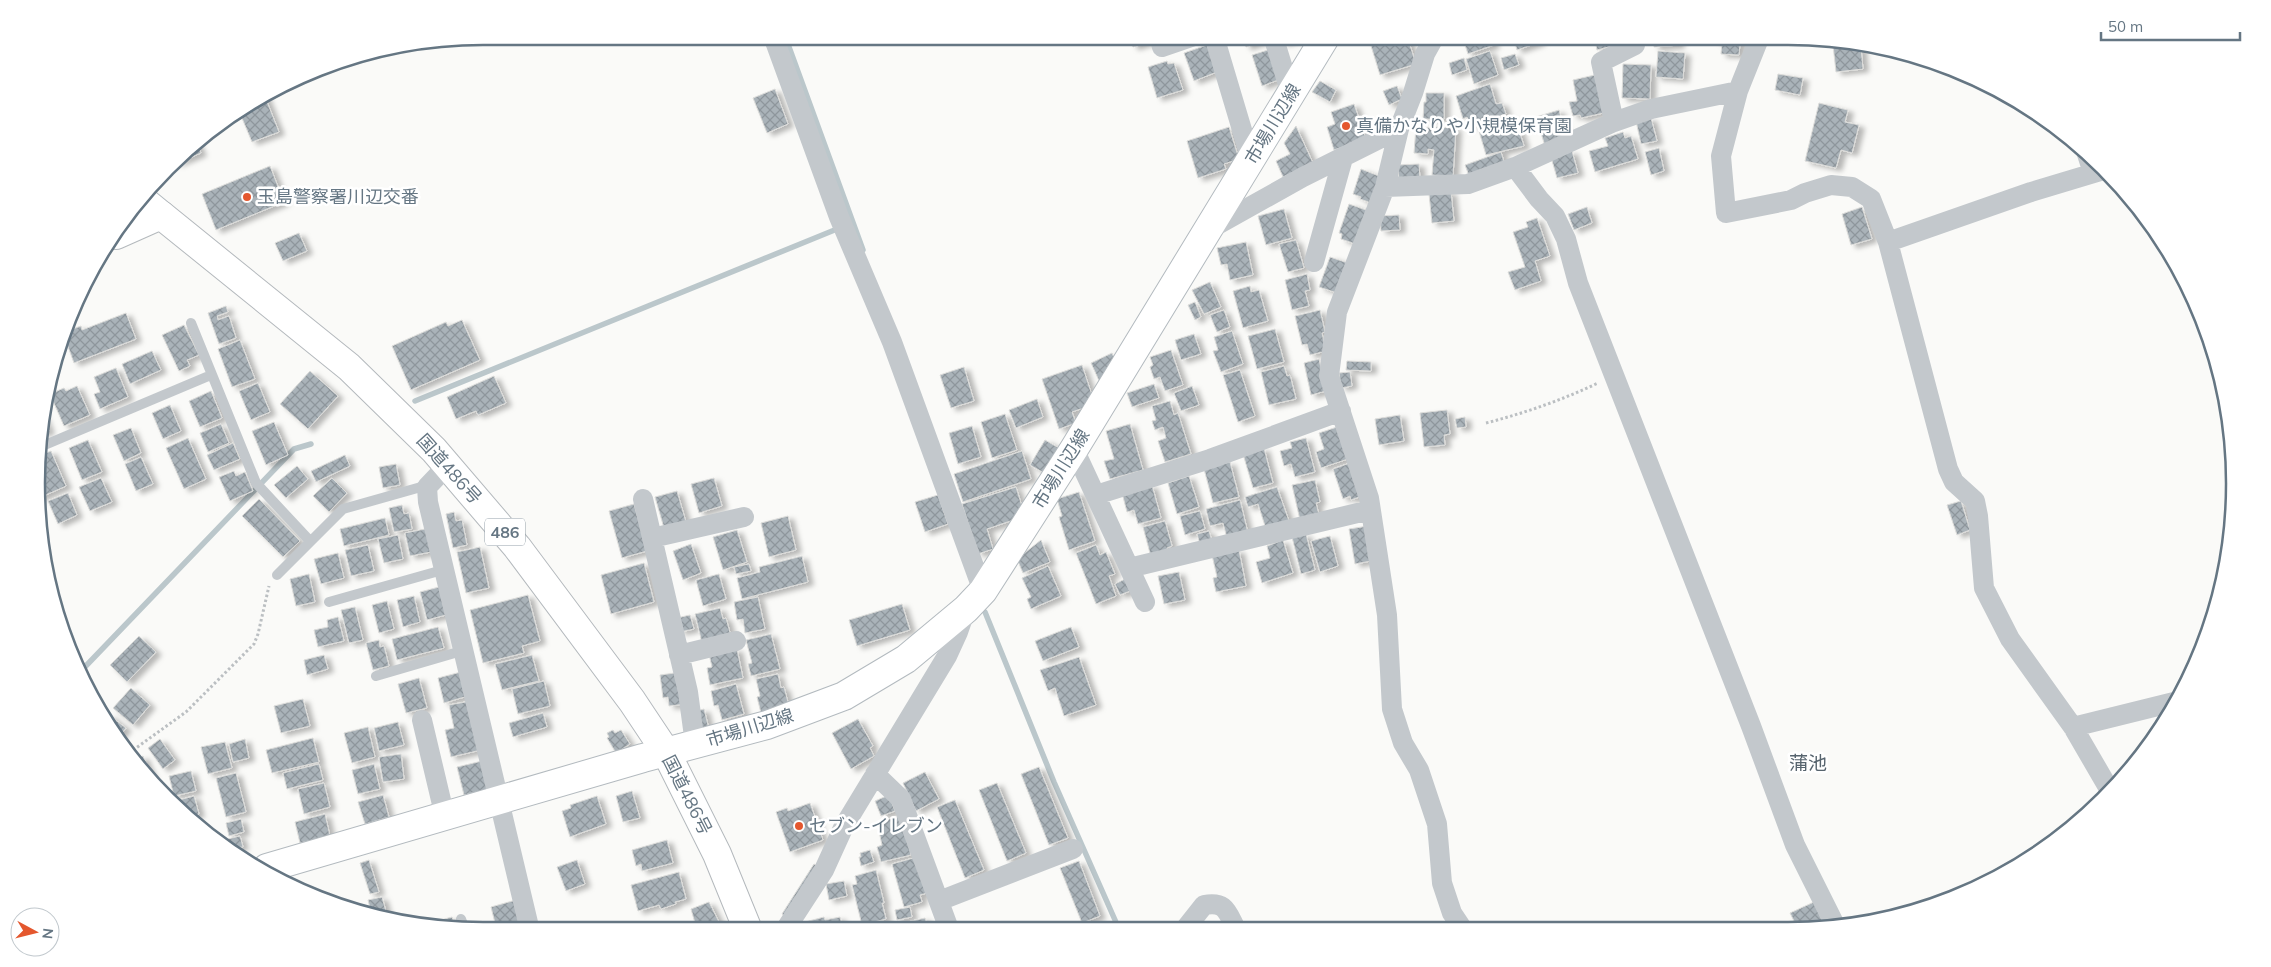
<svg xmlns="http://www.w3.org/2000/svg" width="2271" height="967" font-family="Mulish,'Noto Sans JP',sans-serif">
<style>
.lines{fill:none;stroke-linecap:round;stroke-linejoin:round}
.stream{stroke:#bbc7cb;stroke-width:5.5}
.building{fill:url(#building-cross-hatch);stroke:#dcdcda;filter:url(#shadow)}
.secondary-casing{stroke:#b3babf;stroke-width:30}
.highway-casing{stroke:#b4b9bd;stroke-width:30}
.path{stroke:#bbbfc2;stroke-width:3;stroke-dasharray:2.5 2.5;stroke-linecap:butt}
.lane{stroke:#c3c8cc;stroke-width:10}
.street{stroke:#c3c8cc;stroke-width:20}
.secondary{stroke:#fff;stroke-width:28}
.highway{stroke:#fff;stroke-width:28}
.poi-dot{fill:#e4572e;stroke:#fff;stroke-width:2}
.labels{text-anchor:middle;stroke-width:5;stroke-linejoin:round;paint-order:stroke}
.shield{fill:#fff;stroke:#939fa8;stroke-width:1}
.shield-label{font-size:16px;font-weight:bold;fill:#657683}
.street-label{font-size:18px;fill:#657683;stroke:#fff}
.poi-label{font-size:18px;fill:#657683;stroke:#fff;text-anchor:start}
.neighbourhood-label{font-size:19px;fill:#57646e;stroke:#fff}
.rim{fill:none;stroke:#657683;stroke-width:2.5}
</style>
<defs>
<pattern id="building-cross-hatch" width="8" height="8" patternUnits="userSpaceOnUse" patternTransform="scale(1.25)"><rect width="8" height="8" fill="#aab3b9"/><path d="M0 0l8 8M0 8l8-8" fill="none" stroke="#8e969c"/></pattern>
<filter id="shadow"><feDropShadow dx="5.5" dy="3" stdDeviation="2.5" flood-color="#0004"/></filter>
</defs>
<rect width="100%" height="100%" fill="#fafaf8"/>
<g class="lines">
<path class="stream" d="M785,36L863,250
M415,401L837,229
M985,612L1054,782L1119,929
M82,670L294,449L311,444"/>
</g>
<path class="building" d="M1130,36H1150L1152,41L1133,47Z
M1243,36H1268L1269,39L1246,47Z
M1280,36H1304L1283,43Z
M1368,36H1407L1416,64L1380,75Z
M1462,36H1491L1494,45L1468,54Z
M1513,36H1538L1540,42L1517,50Z
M1594,36H1630L1631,41L1597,50Z
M1654,36H1678L1679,45L1654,47Z
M1716,36H1744L1743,43H1740L1739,55L1721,54L1722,42H1716Z
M1207,45L1217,72L1194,81L1184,53Z
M1833,45L1861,48L1863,69L1836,72Z
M1271,49L1281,79L1262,86L1252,55Z
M1490,51L1498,75L1474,84L1466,59Z
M1658,51L1685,53L1683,79L1656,77Z
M1515,54L1519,65L1504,70L1501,58Z
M1464,58L1467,70L1452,75L1449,63Z
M1167,61L1168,64L1174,63L1183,90L1157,98L1148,67Z
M1623,64L1651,65L1650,99L1622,98Z
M1599,74L1608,112L1581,118L1580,115L1573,116L1569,102L1577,101L1573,80Z
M1778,74L1803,78L1800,95L1775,90Z
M1320,81L1336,90L1330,102L1312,92Z
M1490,84L1496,104L1502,103L1506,114L1470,126L1467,117L1463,119L1456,96Z
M1397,86L1402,99L1389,105L1383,91Z
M775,89L788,124L767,133L753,98Z
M1426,93H1444V119H1423L1424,102H1426Z
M264,94L279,132L252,142L239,111Z
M1819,103L1848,110L1845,122L1859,125L1852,153L1841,150L1836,168L1805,161Z
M1354,104L1366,139L1334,150L1327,127L1335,124L1331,112Z
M1559,110L1567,139L1545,146L1536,117Z
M1509,116L1513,129L1518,127L1524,146L1486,155L1479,131L1498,125L1496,120Z
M1651,118L1657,141L1641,144L1636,121Z
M1296,126L1313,163L1283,177L1276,161L1290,154L1284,143Z
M1229,127L1239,159L1224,164L1226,169L1198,178L1187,141Z
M1416,127L1434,128L1435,134V127L1456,128L1453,176L1432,175L1434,150L1428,149V154L1414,153Z
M1623,132L1625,138L1631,136L1638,159L1595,172L1589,151L1608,146L1605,138Z
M196,142L201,153L175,164L189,147Z
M1659,148L1664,171L1651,175L1645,152Z
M1572,151L1578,173L1557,178L1551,157Z
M1501,152L1506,168L1471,181L1465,165Z
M1419,164L1420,180L1399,181L1398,165Z
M270,166L284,202L216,230L202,194Z
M1361,169L1379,176L1374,204L1360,199L1361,197L1353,194Z
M1451,192L1454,221L1432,223L1429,194Z
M1349,204L1369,211L1358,245L1341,239L1342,234L1339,233Z
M1587,207L1592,223L1574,230L1568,214Z
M1862,207L1872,239L1851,245L1842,214Z
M1284,209L1292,238L1266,245L1258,216Z
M1399,215L1400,230L1381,231L1380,216Z
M1537,218L1550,256L1535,261L1541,281L1515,290L1508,272L1525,267L1513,232L1528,227L1526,222Z
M299,233L307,251L283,261L275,243Z
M1296,240L1304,268L1288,272L1279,244Z
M1246,242L1253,275L1230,280L1227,264L1221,265L1217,248Z
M1330,257L1351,264L1340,294L1319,287Z
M1307,274L1310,290L1305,291L1309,306L1292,310L1285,280Z
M1210,282L1221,307L1204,314L1192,290Z
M1250,286L1251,292L1259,290L1268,321L1243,328L1233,291Z
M1195,302L1201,317L1195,320L1188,305Z
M226,306L228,312L217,316L218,320L229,316L236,338L219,344L208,313Z
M1224,310L1230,327L1217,332L1210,315Z
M1320,310L1325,332L1322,333L1326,351L1310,355L1307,344L1302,345L1295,316Z
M126,313L136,339L74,363L66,341L67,336L71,335L70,330L81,326L82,330Z
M462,320L480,360L411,390L392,346L446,322L448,326Z
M184,325L199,355L187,360L190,366L179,371L162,335Z
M1275,329L1284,362L1257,369L1248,336Z
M1232,331L1243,364L1221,372L1213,351L1218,350L1214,337Z
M1194,334L1201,354L1181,360L1175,340Z
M240,340L255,379L232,387L218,349Z
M1171,350L1183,385L1165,391L1160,377L1154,379L1150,367L1153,365L1150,357Z
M152,351L161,370L130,384L122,364Z
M1112,353L1116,362L1101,385L1091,363Z
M1319,359L1326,391L1311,395L1304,363Z
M1347,361L1371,362V371L1346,370Z
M1082,365L1095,404L1072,412L1076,423L1059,429L1042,379Z
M1284,366L1287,376L1290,375L1296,399L1269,405L1261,372Z
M964,367L974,401L951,408L940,375Z
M116,368L128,397L100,409L94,394L100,392L94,377Z
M1240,370L1255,416L1238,422L1223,375Z
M310,371L338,396L308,429L280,404Z
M1350,372L1352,386L1341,388L1339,373Z
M494,376L506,403L478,415L476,411L456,419L447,397Z
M258,383L270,412L251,420L239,391Z
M1154,384L1159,398L1132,407L1127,393Z
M77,386L90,415L64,426L50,394L64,388L66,391Z
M1192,386L1199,405L1181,411L1174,393Z
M211,391L222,418L200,427L189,401Z
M1037,399L1043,417L1016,428L1009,410Z
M1170,401L1174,415L1178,413L1191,454L1165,462L1158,441L1166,438L1163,427L1155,430L1152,421L1156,420L1152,406Z
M170,405L181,431L163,439L152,413Z
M1447,410L1450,434L1444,435L1445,445L1424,447L1420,413Z
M1005,414L1017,450L992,458L981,422Z
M43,415L49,431L41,434Z
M1400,415L1404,441L1379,445L1375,419Z
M1465,417L1466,427L1457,428L1455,419Z
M274,422L288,455L266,465L252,431Z
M221,424L229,443L208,452L200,433Z
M1130,424L1143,470L1110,479L1104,461L1114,459L1106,431Z
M972,426L981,457L958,464L949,433Z
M1337,427L1348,459L1321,468L1316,452L1324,449L1319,433Z
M131,428L141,453L124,461L113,435Z
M188,438L206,479L184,489L166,448Z
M1306,438L1315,472L1295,477L1291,464L1284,466L1280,451L1292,448L1290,442Z
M88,440L102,472L82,480L69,448Z
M1045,440L1059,448L1044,473L1030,465Z
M233,443L240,459L214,470L207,455Z
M1264,448L1273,483L1253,488L1243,454Z
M51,451L66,486L39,498L36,483L39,456Z
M1022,451L1031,479L963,502L954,474Z
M345,455L350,466L316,482L311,471Z
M141,457L153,484L136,491L125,464Z
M1230,462L1239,497L1213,503L1204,469Z
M1350,463L1362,496L1351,500L1350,496L1343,499L1333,469Z
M396,464L400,485L383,488L379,467Z
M297,466L308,479L286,498L274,485Z
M234,471L236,476L245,472L253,491L230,501L219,477Z
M1189,476L1199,507L1177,514L1168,483Z
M101,478L112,502L90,511L79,487Z
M332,478L347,493L329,512L313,496Z
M714,478L722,506L699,513L691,484Z
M1315,480L1320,502L1316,503L1319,515L1300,520L1292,485Z
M1152,485L1161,518L1138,524L1134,510L1127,512L1122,493Z
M1016,487L1025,516L987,529L993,549L978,554L962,504Z
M1277,487L1289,521L1266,529L1258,504L1248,507L1245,497Z
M677,491L686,522L664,528L655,497Z
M1079,492L1095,541L1069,550L1059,517L1062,516L1057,499Z
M68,493L77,515L58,524L48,501Z
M938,495L948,524L925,532L915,502Z
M259,499L300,541L283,557L242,516Z
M1240,500L1248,533L1227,538L1223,523L1210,526L1206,509Z
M1961,501L1970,530L1957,535L1947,505Z
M634,504L647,551L622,558L609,511Z
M402,505L404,514L409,513L412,529L394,532L389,508Z
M1200,511L1205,529L1185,535L1180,516Z
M454,512L456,521L462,520L467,545L453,548L446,514Z
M788,516L796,550L769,557L761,523Z
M385,518L389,535L344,546L340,529Z
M1165,521L1172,546L1167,548L1168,552L1151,557L1143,527Z
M1368,526L1371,561L1355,564L1349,529Z
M430,528L431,552L410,556L405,533Z
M737,530L747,562L723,570L713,537Z
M1209,531L1212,541L1200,544L1197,534Z
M1306,534L1315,570L1301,574L1292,537Z
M398,535L403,559L384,563L378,539Z
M1330,536L1338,566L1320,572L1311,541Z
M1041,540L1050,562L1023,573L1017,559Z
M1283,540L1293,573L1262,583L1256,562L1270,558L1267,546Z
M691,544L701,573L683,580L673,551Z
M368,545L374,571L351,576L345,550Z
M1096,545L1100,555L1106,552L1115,574L1109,576L1116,596L1096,604L1076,553Z
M480,547L489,588L466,593L457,552Z
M1239,550L1246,586L1216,592L1213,578L1217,577L1212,555Z
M338,553L344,578L321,584L314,559Z
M802,556L808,582L742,599L737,578L760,572L759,567Z
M644,563L654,602L611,614L601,575Z
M749,564L751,571L736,574L734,567Z
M1048,566L1061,596L1031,609L1027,599L1031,597L1022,578Z
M1179,572L1185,600L1164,604L1158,576Z
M309,574L315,602L296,606L290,579Z
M719,574L726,599L703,606L696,580Z
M1125,579L1130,591L1120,595L1115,584Z
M439,587L446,615L427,620L420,592Z
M528,595L540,641L522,646L524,653L483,663L470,610Z
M414,596L420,622L403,627L397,600Z
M758,597L765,629L745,633L743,619L737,620L734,602Z
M387,601L394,629L379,633L372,605Z
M902,604L910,630L857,646L849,620Z
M355,607L363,640L349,643L341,610Z
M720,608L723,619L726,618L731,636L702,643L695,614Z
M690,615L694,629L680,632L677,618Z
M338,617L344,641L318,647L314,630L328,627L327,620Z
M438,627L444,648L397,660L392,639Z
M1071,627L1079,647L1043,661L1035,641Z
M771,634L780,669L751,676L748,664L752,663L746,640Z
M139,636L156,652L127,682L110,665Z
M379,640L380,647L384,646L389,666L373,670L366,643Z
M737,649L743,678L710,685L707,668L712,667L709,654Z
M324,655L328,669L307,675L304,660Z
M532,655L539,681L502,690L495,664Z
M1079,657L1096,705L1064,716L1055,688L1048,691L1040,670Z
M461,672L468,696L444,703L438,678Z
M682,672L686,704L669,706L668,697L663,698L660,675Z
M778,674L781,688L784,687L789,706L761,713L757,697L760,696L756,679Z
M419,678L427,708L406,713L398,684Z
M544,681L550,706L518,714L512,689Z
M736,684L744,714L722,720L718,705L714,706L711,691Z
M131,688L150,705L133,725L113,708Z
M303,699L310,726L281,733L274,706Z
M471,701L481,750L451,757L445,730L454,728L449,705Z
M704,709L709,729L698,732L693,712Z
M543,713L547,727L513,737L509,723Z
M109,715L126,728L118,738L105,720Z
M858,719L873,746L870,748L874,756L851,769L832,733Z
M398,722L404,745L379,751L374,728Z
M368,727L375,757L352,763L344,733Z
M613,730L615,733L621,730L630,744L616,753L607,738L609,737L607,733Z
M313,738L319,762L272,773L266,750Z
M160,739L175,760L163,769L148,748Z
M245,739L249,758L233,762L229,744Z
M225,742L232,768L208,774L201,747Z
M401,754L404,779L383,782L379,757Z
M143,756L152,777L148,779L134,760Z
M482,761L489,789L464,795L457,767Z
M319,764L323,780L287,789L283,773Z
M374,764L380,789L358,794L352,770Z
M1039,767L1068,838L1049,845L1021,774Z
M191,771L196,791L174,796L169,776Z
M925,772L939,799L916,811L903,783Z
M236,773L246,812L226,817L216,778Z
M324,783L330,807L304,814L298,789Z
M997,783L1026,853L1007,861L979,790Z
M632,791L640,818L623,822L616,796Z
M383,795L389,817L365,824L358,802Z
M889,795L895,811L881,816L875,801Z
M194,796L199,814L188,817L182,811L179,800Z
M597,796L606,824L570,837L562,811L571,808L570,805Z
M955,800L984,870L965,878L937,807Z
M810,803L823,840L790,852L776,812L787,808L788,811Z
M325,814L330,836L300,843L295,822Z
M901,816L911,855L881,862L877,847L882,845L877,822Z
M241,819L244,832L229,836L226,823Z
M240,836L243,847L230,848L228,839Z
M667,840L673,863L642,871L641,864L636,866L632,850Z
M870,850L874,862L861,866L859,857H861L860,853Z
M917,857L927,893L920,895L922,902L904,907L892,864Z
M369,860L379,892L370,894L360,863Z
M577,860L585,884L566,891L557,867Z
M1079,861L1100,916L1082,923L1060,868Z
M814,864L821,868L789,919L782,914Z
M876,870L884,903H882L886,919L862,925L852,885L857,884L855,876Z
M679,872L686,899L675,902L676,904L661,909L659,905L638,911L631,885Z
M844,881L847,896L829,900L826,884Z
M382,897L387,915L371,912L368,900Z
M516,900L525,931H497L491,907Z
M709,902L723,930H697L691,909Z
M1814,902L1825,927H1797L1790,913Z
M910,907L912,917L897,920L895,910Z
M452,917L455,926L433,922Z
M824,917L825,920L840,917L843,929L807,930L805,922Z
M925,918L928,929L895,930L894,925Z
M1002,922L1005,929H984Z"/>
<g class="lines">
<defs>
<path id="secondary" d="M144,201L161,215
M267,868L643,758L767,725L844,696L906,659L966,609L983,591L1074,449L1326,36"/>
<path id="highway" d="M116,235L161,215L349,367L434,450L517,547L632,701L666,752L717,854L748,930"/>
</defs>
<use href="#secondary" class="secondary-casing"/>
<use href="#highway" class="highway-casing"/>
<path class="path" d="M1486,423C1525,413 1562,400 1598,383
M129,753L186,712L254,644L258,634L269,586"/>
<path class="lane" d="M191,323L256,483L310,541
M40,447L211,375
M277,575L343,509L421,487H427
M329,602L446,569
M376,676L465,650
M461,919L464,927"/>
<path class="street" d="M773,36L839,217L892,342L983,591
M1159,36L1162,47L1194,36
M1214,36L1251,160
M1273,36L1291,94
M1435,36L1425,54L1413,93L1399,129L1385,187L1337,312L1329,376L1369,498L1387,615L1392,709L1403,743L1419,770L1437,824L1442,883L1452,913L1462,928
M1633,36L1635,45L1601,62L1614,122L1651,109L1738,91
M1760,36L1738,91L1721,156L1726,213L1791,200L1805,193L1831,185L1852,187L1871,199L1888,242L1948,469L1954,482L1975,501L1978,516L1984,588L2010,639L2073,727L2109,789
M2086,151L2093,173
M1515,167L1539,199L1555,216L1566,239L1578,283L1751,726L1795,845L1836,927
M1385,187L1468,184L1515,167L1614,122
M1210,229L1303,177L1399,129
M1888,242L2031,192L2104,170
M1314,262L1343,158
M1074,449L1145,602
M448,465L427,487L428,502L530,931
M1096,495L1210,459L1341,411
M643,499L688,692L695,744
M652,538L744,517
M1129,568L1370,510
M679,655L736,641
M422,720L445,817
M2073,727L2174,702
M875,774L901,799L949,929
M939,901L1073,849
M1185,929L1204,905C1226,901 1227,912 1236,929
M785,930L824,870L844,826L947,656L958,632L966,609"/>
<use href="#secondary" class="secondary"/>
<use href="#highway" class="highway"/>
</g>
<g class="poi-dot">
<circle cx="1346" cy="126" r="5"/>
<circle cx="247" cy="197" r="5"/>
<circle cx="799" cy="826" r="5"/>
</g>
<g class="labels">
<rect class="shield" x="485" y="518.5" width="40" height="27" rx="4"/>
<g class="shield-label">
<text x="505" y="538">486</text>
</g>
<g class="street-label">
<text transform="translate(1273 124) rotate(-59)" y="6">市場川辺線</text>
<text transform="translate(449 469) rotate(48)" y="6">国道486号</text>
<text transform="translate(1061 469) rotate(-58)" y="6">市場川辺線</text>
<text transform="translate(750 728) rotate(-17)" y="6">市場川辺線</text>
<text transform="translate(687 795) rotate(63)" y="6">国道486号</text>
</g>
<g class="poi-label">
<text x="1356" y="132">真備かなりや小規模保育園</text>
<text x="257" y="203">玉島警察署川辺交番</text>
<text x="809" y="832">セブン-イレブン</text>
</g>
<g class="neighbourhood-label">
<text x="1808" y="770">蒲池</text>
</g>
</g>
<path d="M0 0H2271V967H0ZM483 45H1788A438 438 0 0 1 2226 483V484A438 438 0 0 1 1788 922H483A438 438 0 0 1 45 484V483A438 438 0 0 1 483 45Z" fill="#fff" fill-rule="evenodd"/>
<path class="rim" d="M483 45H1788A438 438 0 0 1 2226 483V484A438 438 0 0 1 1788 922H483A438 438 0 0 1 45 484V483A438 438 0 0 1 483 45Z"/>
<g transform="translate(35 932) rotate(97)"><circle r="24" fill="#ffffff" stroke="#c1c8cd"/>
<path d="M0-4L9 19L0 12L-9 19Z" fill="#e4572e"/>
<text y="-8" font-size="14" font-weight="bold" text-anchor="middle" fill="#657683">N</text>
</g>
<path d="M2101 32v8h139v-8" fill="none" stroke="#657683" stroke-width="2.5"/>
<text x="2108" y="32" font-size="15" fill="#657683" stroke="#ffffff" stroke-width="4" paint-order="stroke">50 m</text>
</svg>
